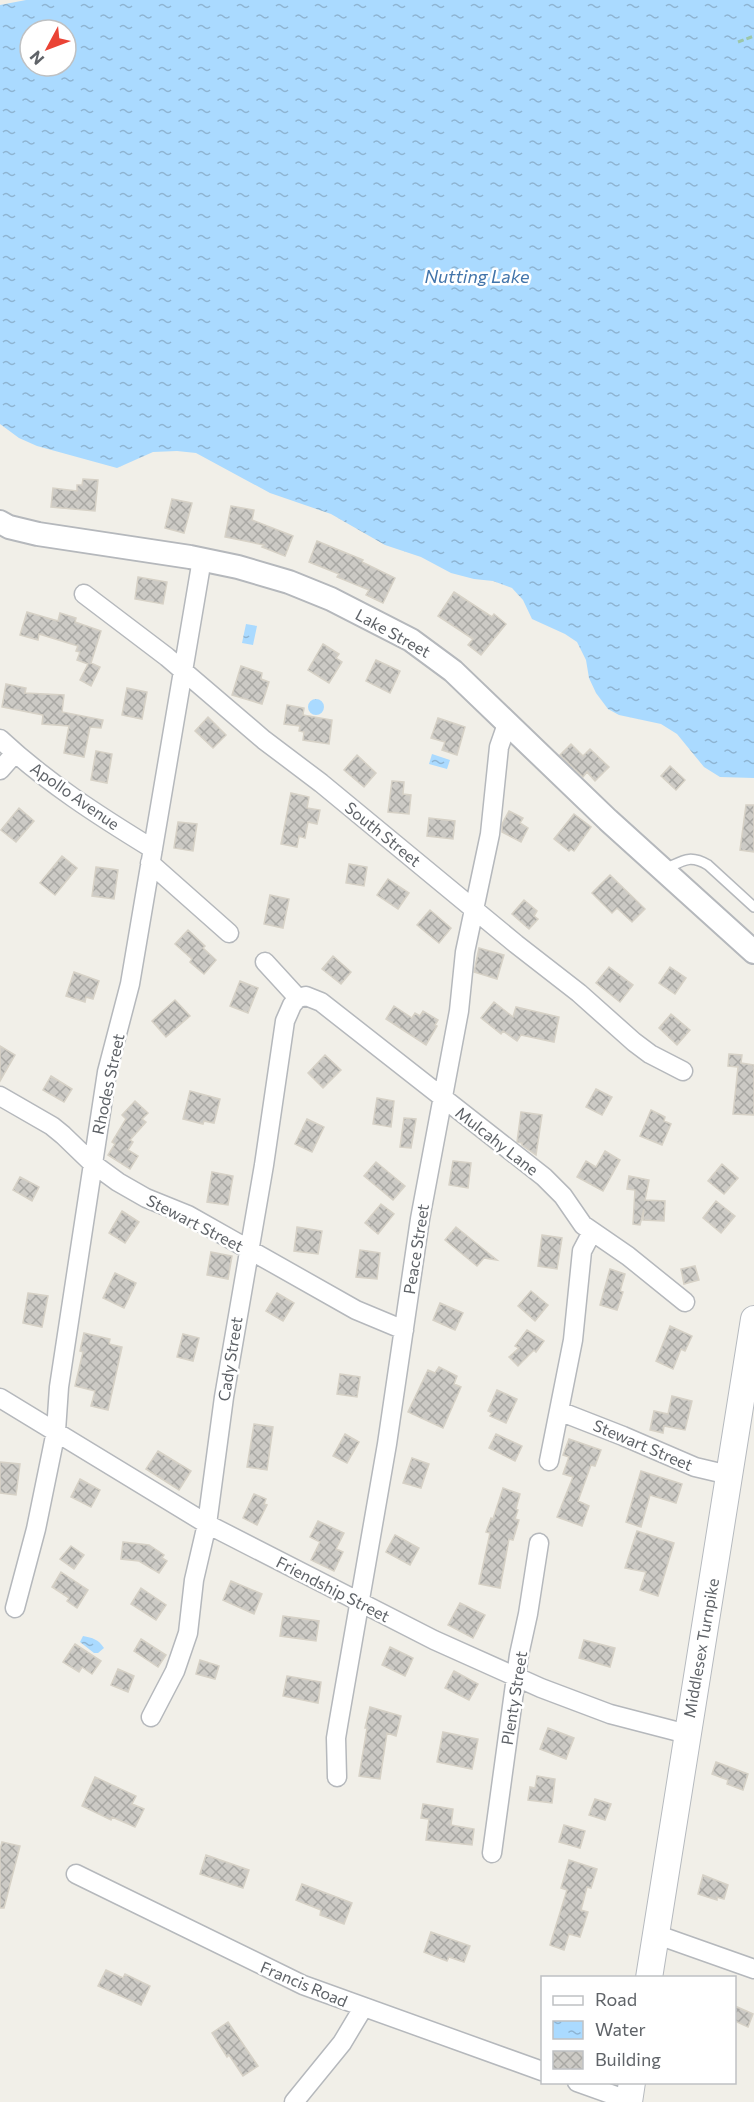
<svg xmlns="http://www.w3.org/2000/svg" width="754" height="2102" font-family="Commissioner,sans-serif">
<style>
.water{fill:url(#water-ripples);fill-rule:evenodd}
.building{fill:url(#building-cross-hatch);stroke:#d6d1c6;stroke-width:1.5}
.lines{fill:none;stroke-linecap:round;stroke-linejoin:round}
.service-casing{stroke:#b5b8bc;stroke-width:12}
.minor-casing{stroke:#b5b8bc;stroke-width:21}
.tertiary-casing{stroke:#b5b8bc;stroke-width:26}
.secondary-casing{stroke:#b6babf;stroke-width:28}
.path{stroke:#9cc7a9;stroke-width:3;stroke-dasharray:6 3;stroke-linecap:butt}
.service{stroke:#fff;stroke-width:9}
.minor{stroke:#fff;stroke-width:18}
.tertiary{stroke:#fff;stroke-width:22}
.secondary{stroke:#fff;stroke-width:26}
.labels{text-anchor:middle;stroke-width:5;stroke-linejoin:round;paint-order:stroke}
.street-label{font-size:16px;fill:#5f6368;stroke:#fff}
.water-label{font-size:18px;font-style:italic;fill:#4174aa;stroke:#fff}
</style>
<defs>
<pattern id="water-ripples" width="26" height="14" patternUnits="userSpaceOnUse" patternTransform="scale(1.5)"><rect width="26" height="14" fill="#aadaff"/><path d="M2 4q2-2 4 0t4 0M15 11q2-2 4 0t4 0" fill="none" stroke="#8eb4d2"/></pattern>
<pattern id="building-cross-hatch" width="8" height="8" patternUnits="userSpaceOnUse" patternTransform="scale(1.5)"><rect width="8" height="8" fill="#cccac5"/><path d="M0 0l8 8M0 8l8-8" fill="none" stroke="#a9a8a4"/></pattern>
</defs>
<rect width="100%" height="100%" fill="#f1efe8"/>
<path class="water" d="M26,0H754V778L720,777L704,767L677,734L661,724L619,715L608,709L596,693L589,678L586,660L577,642L565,634L532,619L523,600L512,588L493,581L474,579L451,573L421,557L385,545L331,514L270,493L196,453L177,451L153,452L117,468L37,446L19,438L0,424V5ZM30,30H66V66H30Z
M246,624L257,626L253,645L242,643Z
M308 707a8 8 0 1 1 16 0a8 8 0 1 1-16 0Z
M432,754L450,760L447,769L429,764Z
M83,1636C93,1638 98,1639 104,1648L98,1653H94L80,1642Z"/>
<path class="building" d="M83,479L98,480L95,511L51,507L53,488L77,491V485H82Z
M172,499L192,503L184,533L165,528Z
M231,506L254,510L252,520L293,536L285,556L262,547L264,545L225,537Z
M317,541L363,560L362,562L395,578L383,603L366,595L369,590L337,577L339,574L309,562Z
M138,577L167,582L163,604L135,599Z
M454,592L492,617L494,614L506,624L481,655L468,645L473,639L438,616Z
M27,612L58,621L60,613L76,618L75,622L101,631L91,663L100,667L91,686L80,680L88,664L77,660L80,652L76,651L78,646L39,634L38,640L20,635Z
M323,644L339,654L336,658L342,662L329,683L308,670Z
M376,660L400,671L390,693L366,681Z
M241,666L262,673L261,679L269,682L262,704L232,695Z
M6,684L26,688L25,693L64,695L62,712L103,720L101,728L90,727L84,757L64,753L69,726L42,724L43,715L2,707Z
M127,688L147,692L142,719L122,715Z
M287,705L304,708L303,715L332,720L329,744L303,740L304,732L299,731L300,726L284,724Z
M208,717L226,735L213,748L195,731Z
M438,718L465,727L457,755L442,750L445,742L431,738Z
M571,744L583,756L590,749L609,767L595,781L587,772L583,777L560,755Z
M96,751L112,754L107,783L91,780Z
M357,755L376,773L364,787L344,770Z
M670,766L685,780L676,790L661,776Z
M392,781L404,782L403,794L411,795L409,814L388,812Z
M291,793L309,797L307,808L320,810L317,824L308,822L305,838L299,836L297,847L281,844Z
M746,805H754V852L740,850Z
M19,808L34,821L16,842L1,830Z
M509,811L523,818L520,823L528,828L521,842L502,832V824Z
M574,814L591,827L574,851L571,849L569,851L554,839Z
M429,818L455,821L453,839L427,836Z
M178,822L197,824L193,851L174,848Z
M62,856L77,868L55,895L40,883Z
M349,864L367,867L364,886L346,883Z
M96,867L118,870L114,899L92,896Z
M610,875L645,909L632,922L617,908L612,913L592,893Z
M388,879L409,893L398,909L377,895Z
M270,895L289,899L283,928L264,924Z
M524,900L537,911L534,916L538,919L529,929L512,914Z
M430,910L451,928L439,943L417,925Z
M188,930L205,946L203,948L216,960L204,974L190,962L192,959L175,944Z
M479,948L504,955L497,979L474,972Z
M333,956L351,972L341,984L322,969Z
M609,967L633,985L620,1002L596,983Z
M670,967L686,978L675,994L659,983Z
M74,972L99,981L93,999L86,997L85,1002L66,996Z
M240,981L258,988L248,1013L230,1006Z
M175,1000L190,1016L166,1037L152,1021Z
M494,1002L513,1017L516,1007L559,1017L554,1042L521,1035L517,1041L503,1031L501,1034L481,1018Z
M394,1006L412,1018L415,1013L420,1016L423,1011L438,1020L435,1025L437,1026L426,1045L386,1019Z
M671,1014L690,1030L677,1045L659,1028Z
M0,1046L15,1055L0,1081Z
M729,1054L742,1055L741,1063L754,1065V1115L733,1114L738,1067L728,1066Z
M325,1055L341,1070L323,1088L308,1073Z
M51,1076L72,1089L64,1102L43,1090Z
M596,1089L612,1097L602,1115L586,1107Z
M190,1091L220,1099L214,1123L204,1121L203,1124L183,1119Z
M377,1098L394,1101L391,1127L373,1124Z
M135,1101L148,1113L142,1119L146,1122L130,1140L133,1142L128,1150L138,1156L130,1169L108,1155L115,1144L112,1142L126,1119L122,1115Z
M651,1110L665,1117L664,1121L671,1124L662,1145L640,1136Z
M521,1112L542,1115L536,1155L522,1145V1143L517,1142Z
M404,1118L416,1119L411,1148L400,1147Z
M307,1119L324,1127L312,1152L295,1144Z
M605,1151L620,1160L603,1191L577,1177L586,1161L596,1167Z
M453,1161L471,1163L468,1188L449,1185Z
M376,1162L405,1186L393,1200L364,1176Z
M722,1164L738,1178L724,1194L708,1181Z
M212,1172L233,1176L228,1205L207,1202Z
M629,1176L649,1180L645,1200L665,1201L664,1221L643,1220L644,1209L640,1225L633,1224L635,1190L627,1189Z
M20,1177L39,1187L32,1201L13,1190Z
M716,1201L735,1216L721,1233L703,1218Z
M381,1204L394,1214L378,1234L365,1223Z
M122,1211L139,1222L125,1243L109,1233Z
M297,1227L322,1231L318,1254L294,1251Z
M456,1227L497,1260L484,1258L477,1266L445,1240Z
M542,1235L562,1238L557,1269L538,1266Z
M360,1250L380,1253L377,1279L356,1277Z
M211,1252L232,1256L228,1279L207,1275Z
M695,1266L699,1280L684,1284L681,1269Z
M610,1269L625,1274L620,1291L623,1292L617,1310L600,1305Z
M115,1273L136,1283L124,1308L103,1298Z
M531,1291L548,1305L535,1321L518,1306Z
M28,1293L48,1296L42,1327L23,1323Z
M277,1293L294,1303L283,1321L266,1311Z
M440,1303L463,1313L455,1330L433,1320Z
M670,1326L692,1336L685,1351L681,1349L673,1369L656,1361Z
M527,1330L544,1341L536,1352L534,1350L518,1366L509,1357L519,1348L515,1346Z
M84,1333L110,1339L109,1344L122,1347L108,1410L91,1406L95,1391L75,1386L83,1352L80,1351Z
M183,1334L199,1338L193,1361L177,1357Z
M439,1367L457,1376L454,1384L461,1387L443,1428L408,1412L428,1370L435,1373Z
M340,1374L360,1377L357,1397L337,1394Z
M497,1390L517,1399L506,1423L490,1416L492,1413L488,1411Z
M672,1396L692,1401L685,1430L664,1426L663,1433L650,1430L654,1411L668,1414Z
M254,1424L273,1427L267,1470L247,1467Z
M345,1434L359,1442L347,1463L333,1456Z
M496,1434L522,1446L515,1461L489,1448Z
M569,1439L601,1450L595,1466L591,1465L578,1501L589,1506L582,1526L557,1517L573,1477L563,1474L569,1457L563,1455Z
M158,1451L191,1471L179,1490L146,1469Z
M412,1458L429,1464L421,1488L403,1483Z
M0,1462L20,1464L16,1495L0,1493Z
M641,1471L682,1484L676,1503L650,1495L641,1527L626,1522Z
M80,1479L100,1490L91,1507L71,1497Z
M503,1488L520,1494L516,1509L518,1510L515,1519L519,1520L513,1540L509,1539L500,1588L479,1584L490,1533L486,1532L491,1518L493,1519Z
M254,1494L266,1499L264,1504L267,1505L257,1525L243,1518Z
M318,1521L344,1533L336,1549L343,1552L334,1571L311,1560L320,1542L310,1537Z
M637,1531L674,1543L658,1596L640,1590L646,1572L625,1568Z
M395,1535L419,1548L410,1565L386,1552Z
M123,1542L149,1545L164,1555L162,1558L167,1561L159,1573L139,1561L121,1559Z
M71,1546L84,1555L74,1569L60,1559Z
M61,1572L88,1590L77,1608L67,1601L69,1598L52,1587Z
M231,1581L262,1594L254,1614L223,1600Z
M141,1588L166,1605L156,1620L131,1604Z
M460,1603L485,1615L473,1638L448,1625Z
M283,1616L319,1621L316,1641L280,1636Z
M141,1639L166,1655L158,1667L134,1651Z
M584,1640L615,1648L610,1667L579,1658Z
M75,1644L101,1661L92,1674L82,1667L79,1672L63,1662Z
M390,1647L413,1658L405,1676L382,1665Z
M200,1660L219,1666L215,1679L196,1674Z
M118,1669L134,1676L128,1692L111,1685Z
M454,1671L478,1684L469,1700L445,1688Z
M287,1676L321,1682L318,1703L283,1696Z
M370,1707L401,1716L396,1736L387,1733L380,1779L359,1776L367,1728H365Z
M548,1728L574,1738L566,1759L540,1749Z
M443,1732L478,1739L472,1769L437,1762Z
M716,1762L748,1774L743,1790L727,1784L728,1780L712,1774Z
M537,1776L555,1779L552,1803L528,1800L530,1787L535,1788Z
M95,1777L136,1796L132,1804L144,1809L135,1827L112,1817L111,1820L82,1806Z
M595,1799L611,1804L605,1820L589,1815Z
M423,1804L453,1809L451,1825L474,1829L472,1845L426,1840L429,1819L421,1818Z
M564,1825L585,1831L580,1848L559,1842Z
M2,1842L20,1846L4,1908H0V1850Z
M206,1855L249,1870L243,1888L200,1874Z
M569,1860L597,1869L591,1888L587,1887L581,1910L588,1912L580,1937L569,1934L564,1950L550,1945L567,1890L561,1888Z
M703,1875L728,1885L724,1899L717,1897V1900L698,1894Z
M302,1884L352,1903L344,1924L320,1915L321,1910L296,1900Z
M431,1932L470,1946L464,1962L449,1957L447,1961L424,1952Z
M106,1970L123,1978L125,1974L150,1986L141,2005L98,1986Z
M735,2006L753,2014L748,2027L735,2021Z
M228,2022L258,2066L243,2076L229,2055L227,2057L212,2033Z"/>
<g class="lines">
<defs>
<path id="service" d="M665,869C683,861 689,854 708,865L754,907"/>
<path id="minor" d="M84,594L167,657L264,740L321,783L516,944L579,993L634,1042L650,1054L683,1071
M0,739C46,782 99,816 153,849
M0,770L15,753
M150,863L229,933
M265,962L298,998
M298,998L306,996L321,1002L544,1177L563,1196L583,1225L628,1256L685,1302
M0,1096L52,1126L63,1135L92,1163L118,1182L146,1198L188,1215L356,1310L404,1330
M0,1398L207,1524L434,1640L541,1688L610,1714L687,1734
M559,1411L623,1436L695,1467L729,1475
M549,1461L573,1340L582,1251L592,1232
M15,1608L36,1529L56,1431L59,1387L107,1072L130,984L202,559
M151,1717L175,1671L188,1633L194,1580L207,1524L224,1397L264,1165L285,1021L292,1005L298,998
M337,1777L336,1738L339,1720L387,1444L420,1219L459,1011L465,952L490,834L499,747L507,724
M492,1853L519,1655L528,1614L539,1543
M76,1874L303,1985L542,2071
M655,1934L754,1969
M577,2082L630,2101
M294,2102L342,2043L363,2008"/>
<path id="tertiary" d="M0,522L9,527L38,534L190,557L238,567L289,582L331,599L411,640L453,671L608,820L754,952"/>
<path id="secondary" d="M649,1978L754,1319
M629,2102L632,2082"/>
</defs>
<use href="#service" class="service-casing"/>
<use href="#minor" class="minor-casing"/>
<use href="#tertiary" class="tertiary-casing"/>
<use href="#secondary" class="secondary-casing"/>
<path class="path" d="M738,42L754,36"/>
<use href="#service" class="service"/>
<use href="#minor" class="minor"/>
<use href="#tertiary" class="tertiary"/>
<use href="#secondary" class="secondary"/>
</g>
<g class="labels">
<g class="street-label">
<text transform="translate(393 633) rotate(29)" y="6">Lake Street</text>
<text transform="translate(75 796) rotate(35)" y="6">Apollo Avenue</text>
<text transform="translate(383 834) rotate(39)" y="6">South Street</text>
<text transform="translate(108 1084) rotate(-78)" y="6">Rhodes Street</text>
<text transform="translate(497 1141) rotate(38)" y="6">Mulcahy Lane</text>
<text transform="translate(195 1223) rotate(27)" y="6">Stewart Street</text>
<text transform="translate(416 1249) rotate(-81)" y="6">Peace Street</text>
<text transform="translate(230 1359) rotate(-81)" y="6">Cady Street</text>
<text transform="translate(643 1445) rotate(23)" y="6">Stewart Street</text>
<text transform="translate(333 1589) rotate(27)" y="6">Friendship Street</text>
<text transform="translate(701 1648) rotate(-80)" y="6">Middlesex Turnpike</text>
<text transform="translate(514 1698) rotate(-81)" y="6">Plenty Street</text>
<text transform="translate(304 1984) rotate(23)" y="6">Francis Road</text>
</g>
<g class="water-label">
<text x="477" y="283">Nutting Lake</text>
</g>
</g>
<rect x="541" y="1976" width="195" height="108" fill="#ffffff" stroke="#bfc1c3" stroke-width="1.5"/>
<rect x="553" y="1996" width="30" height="9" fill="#ffffff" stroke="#bfc1c3" stroke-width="1.5"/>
<text x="595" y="2006" font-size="18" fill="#5f6368">Road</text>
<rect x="553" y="2021" width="30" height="18" fill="url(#water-ripples)" stroke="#bfc1c3" stroke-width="1.5"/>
<text x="595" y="2036" font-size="18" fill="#5f6368">Water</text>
<rect x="553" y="2051" width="30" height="18" fill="url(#building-cross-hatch)" stroke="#bfc1c3" stroke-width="1.5"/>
<text x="595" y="2066" font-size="18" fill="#5f6368">Building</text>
<g transform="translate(48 48) rotate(229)"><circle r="28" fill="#ffffff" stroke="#bfc1c3" stroke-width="1.5"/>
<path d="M0-4.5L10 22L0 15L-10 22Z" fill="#ea4335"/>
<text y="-9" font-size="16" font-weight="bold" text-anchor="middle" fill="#5f6368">N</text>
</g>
</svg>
